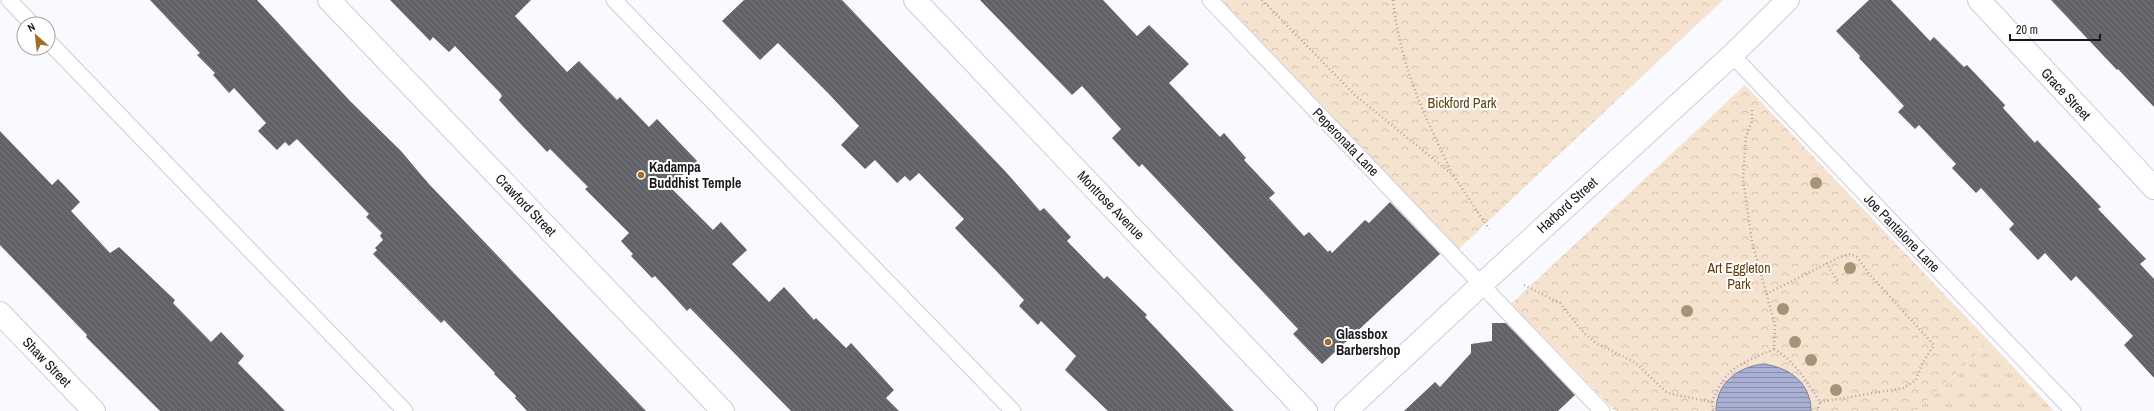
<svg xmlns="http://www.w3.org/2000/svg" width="2154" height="411" font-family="'Archivo Narrow',sans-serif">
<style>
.grass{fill:url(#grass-tufts)}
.park{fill:url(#park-crowns)}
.water{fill:url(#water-rules);stroke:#7d839c}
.building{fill:url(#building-back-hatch)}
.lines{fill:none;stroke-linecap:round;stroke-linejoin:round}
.service-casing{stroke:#ccced4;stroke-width:17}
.minor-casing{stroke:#ccced4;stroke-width:24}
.tertiary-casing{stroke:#ccced4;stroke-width:24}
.path{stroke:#a6a7aa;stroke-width:2.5;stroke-dasharray:1 3;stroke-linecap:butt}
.service{stroke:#fff;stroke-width:15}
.minor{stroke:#fff;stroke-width:22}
.tertiary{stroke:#fff;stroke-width:22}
.tree{fill:#a69379}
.poi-dot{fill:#a36c27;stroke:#fff;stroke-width:1.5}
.labels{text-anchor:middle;stroke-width:4;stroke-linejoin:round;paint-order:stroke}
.street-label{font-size:14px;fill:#19191b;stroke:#fff}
.park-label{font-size:14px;fill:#633e0c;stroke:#fff}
.poi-label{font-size:14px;font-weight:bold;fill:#19191b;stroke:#fff;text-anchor:start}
</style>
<defs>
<pattern id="grass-tufts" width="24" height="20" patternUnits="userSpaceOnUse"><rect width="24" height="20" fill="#f6e3cf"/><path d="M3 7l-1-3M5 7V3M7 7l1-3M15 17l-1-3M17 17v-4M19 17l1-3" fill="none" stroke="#d2c2b1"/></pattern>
<pattern id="park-crowns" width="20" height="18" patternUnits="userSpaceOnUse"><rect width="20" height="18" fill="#f6e3cf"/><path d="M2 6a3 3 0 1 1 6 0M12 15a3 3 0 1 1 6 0" fill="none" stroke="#d2c2b1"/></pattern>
<pattern id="water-rules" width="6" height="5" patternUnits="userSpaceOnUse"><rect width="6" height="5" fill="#a8b1d3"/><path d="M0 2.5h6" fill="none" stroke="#888faa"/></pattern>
<pattern id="building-back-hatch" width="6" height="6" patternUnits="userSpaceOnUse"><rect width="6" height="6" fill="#606267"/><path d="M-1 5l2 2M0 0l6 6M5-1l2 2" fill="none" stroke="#76787c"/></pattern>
</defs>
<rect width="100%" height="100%" fill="#f9faff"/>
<path class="grass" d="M1989,341L2054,411H1833L1979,351Z"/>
<path class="park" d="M1222,0H1723L1459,249Z
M1745,85L1989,341L1916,411H1615L1511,304Z"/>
<path class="water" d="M1763,364C1789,367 1811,383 1811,411H1716C1716,383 1738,367 1763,364Z"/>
<path class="building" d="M150,0H257L350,101L401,151L428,183L646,411H527L515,398L516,396L494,374L495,373L444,320L441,323L373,254L377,250L375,248L383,240L380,236L382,233L366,217L369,214L297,139L289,146L285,142L277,150L258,131L266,123L234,88L229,93L213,75L215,73L197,55L200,53Z
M390,0H531L515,16L567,72L579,61L617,100L620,97L649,127L657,119L697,161L670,187L713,230L721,222L747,250L732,264L769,302L784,287L814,320L816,318L846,348L851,343L894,390L886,398L899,411H791L690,308L687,311L655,276L652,278L631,256L633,254L621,241L629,233L585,189L588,187L550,149L547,152L517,120L499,100L502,96L500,93L455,46L449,52L433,37L430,41Z
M744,0H842L1005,171L1040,211L1044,208L1071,237L1067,241L1104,279L1107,276L1147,315L1145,317L1234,411H1108L1065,370L1076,356L1041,321L1038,325L1019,306L1024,300L955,228L964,219L919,173L910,181L905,176L897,183L875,160L865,169L841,145L859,126L828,93L778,43L760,60L722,21Z
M980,0H1103L1137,36L1149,25L1189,64L1169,83L1220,137L1224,133L1246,158L1244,160L1275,193L1269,198L1304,236L1309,232L1328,252L1330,250L1332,253L1365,220L1369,223L1390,202L1440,254L1322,364L1293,334L1298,329L1142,164L1139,167L1112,138L1121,129L1082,86L1072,95Z
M1869,0H1891L1930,41L1934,37L1964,67L1967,65L2005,105L2003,108L2035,143L2037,140L2101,207L2098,209L2146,259L2140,264L2154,279V378L2124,345L2133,336L2076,276L2071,281L2045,253L2038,260L2009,229L2014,224L1981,188L1976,193L1952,168L1956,164L1919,125L1915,129L1898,112L1904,106L1859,58L1860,56L1836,31Z
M2051,0H2154V107L2118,69L2117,70Z
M0,131L52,185L58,179L80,202L71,211L110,253L119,247L175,300L173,303L211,342L221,332L244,356L238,363L285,411H160L86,337L87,335L0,245Z
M1492,323H1506L1575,395L1558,411H1404L1435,382L1440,387L1471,353V344L1492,341Z"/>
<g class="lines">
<defs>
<path id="service" d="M9,0L32,24
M614,0L1013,411
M1210,0L1602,411
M48,41L405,411
M1732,55L2073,411"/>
<path id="minor" d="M329,0L723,411
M915,0L1306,411
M1979,0L2154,188
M0,313L94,411"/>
<path id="tertiary" d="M1346,411L1482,284L1732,55L1788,0"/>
</defs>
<use href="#service" class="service-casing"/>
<use href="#minor" class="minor-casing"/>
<use href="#tertiary" class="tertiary-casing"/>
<path class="path" d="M1262,0L1355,95L1453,175L1489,229
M1393,0C1400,65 1424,115 1452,173
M1752,110V121L1746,137L1743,178L1752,242L1775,325L1774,349
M1826,263L1839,283
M1524,285L1560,303L1584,333L1596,343L1636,363L1667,393L1712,402C1726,366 1741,364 1774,349
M1766,294L1840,257L1850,254L1857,257L1870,275L1934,345L1922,364L1916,380L1903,388L1820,402
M1774,349C1795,361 1807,382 1820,402L1817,411
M1712,402L1713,411"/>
<use href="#service" class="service"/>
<use href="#minor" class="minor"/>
<use href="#tertiary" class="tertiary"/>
</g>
<g class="tree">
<circle cx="1816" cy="183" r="6"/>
<circle cx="1850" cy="268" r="6"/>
<circle cx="1783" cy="309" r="6"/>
<circle cx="1687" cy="311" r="6"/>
<circle cx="1795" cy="342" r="6"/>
<circle cx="1811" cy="360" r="6"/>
<circle cx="1836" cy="390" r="6"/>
</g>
<g class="poi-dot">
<circle cx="641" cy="175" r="4"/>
<circle cx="1328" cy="342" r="4"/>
</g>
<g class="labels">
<g class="street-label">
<text transform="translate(2066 94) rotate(47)" y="5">Grace Street</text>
<text transform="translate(1346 142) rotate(46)" y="5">Peperonata Lane</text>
<text transform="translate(526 205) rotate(46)" y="5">Crawford Street</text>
<text transform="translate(1111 205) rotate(46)" y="5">Montrose Avenue</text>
<text transform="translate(1567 205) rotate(-42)" y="5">Harbord Street</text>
<text transform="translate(1902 233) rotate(46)" y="5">Joe Pantalone Lane</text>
<text transform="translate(47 362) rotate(46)" y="5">Shaw Street</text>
</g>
<g class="park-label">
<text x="1462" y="108">Bickford Park</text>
<text x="1739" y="273">Art Eggleton<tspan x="1739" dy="16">Park</tspan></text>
</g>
<g class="poi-label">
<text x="649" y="172">Kadampa<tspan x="649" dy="16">Buddhist Temple</tspan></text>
<text x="1336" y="339">Glassbox<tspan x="1336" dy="16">Barbershop</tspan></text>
</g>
</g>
<g transform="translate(36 36) rotate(332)"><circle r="19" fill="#ffffff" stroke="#a3a3a4"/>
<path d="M0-3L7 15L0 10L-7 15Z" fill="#a36c27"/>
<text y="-6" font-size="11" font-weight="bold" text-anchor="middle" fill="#19191b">N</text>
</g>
<path d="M2010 34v6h90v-6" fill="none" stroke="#19191b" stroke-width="2"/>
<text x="2016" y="34" font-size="12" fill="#19191b" stroke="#ffffff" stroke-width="3" paint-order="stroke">20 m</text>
</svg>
